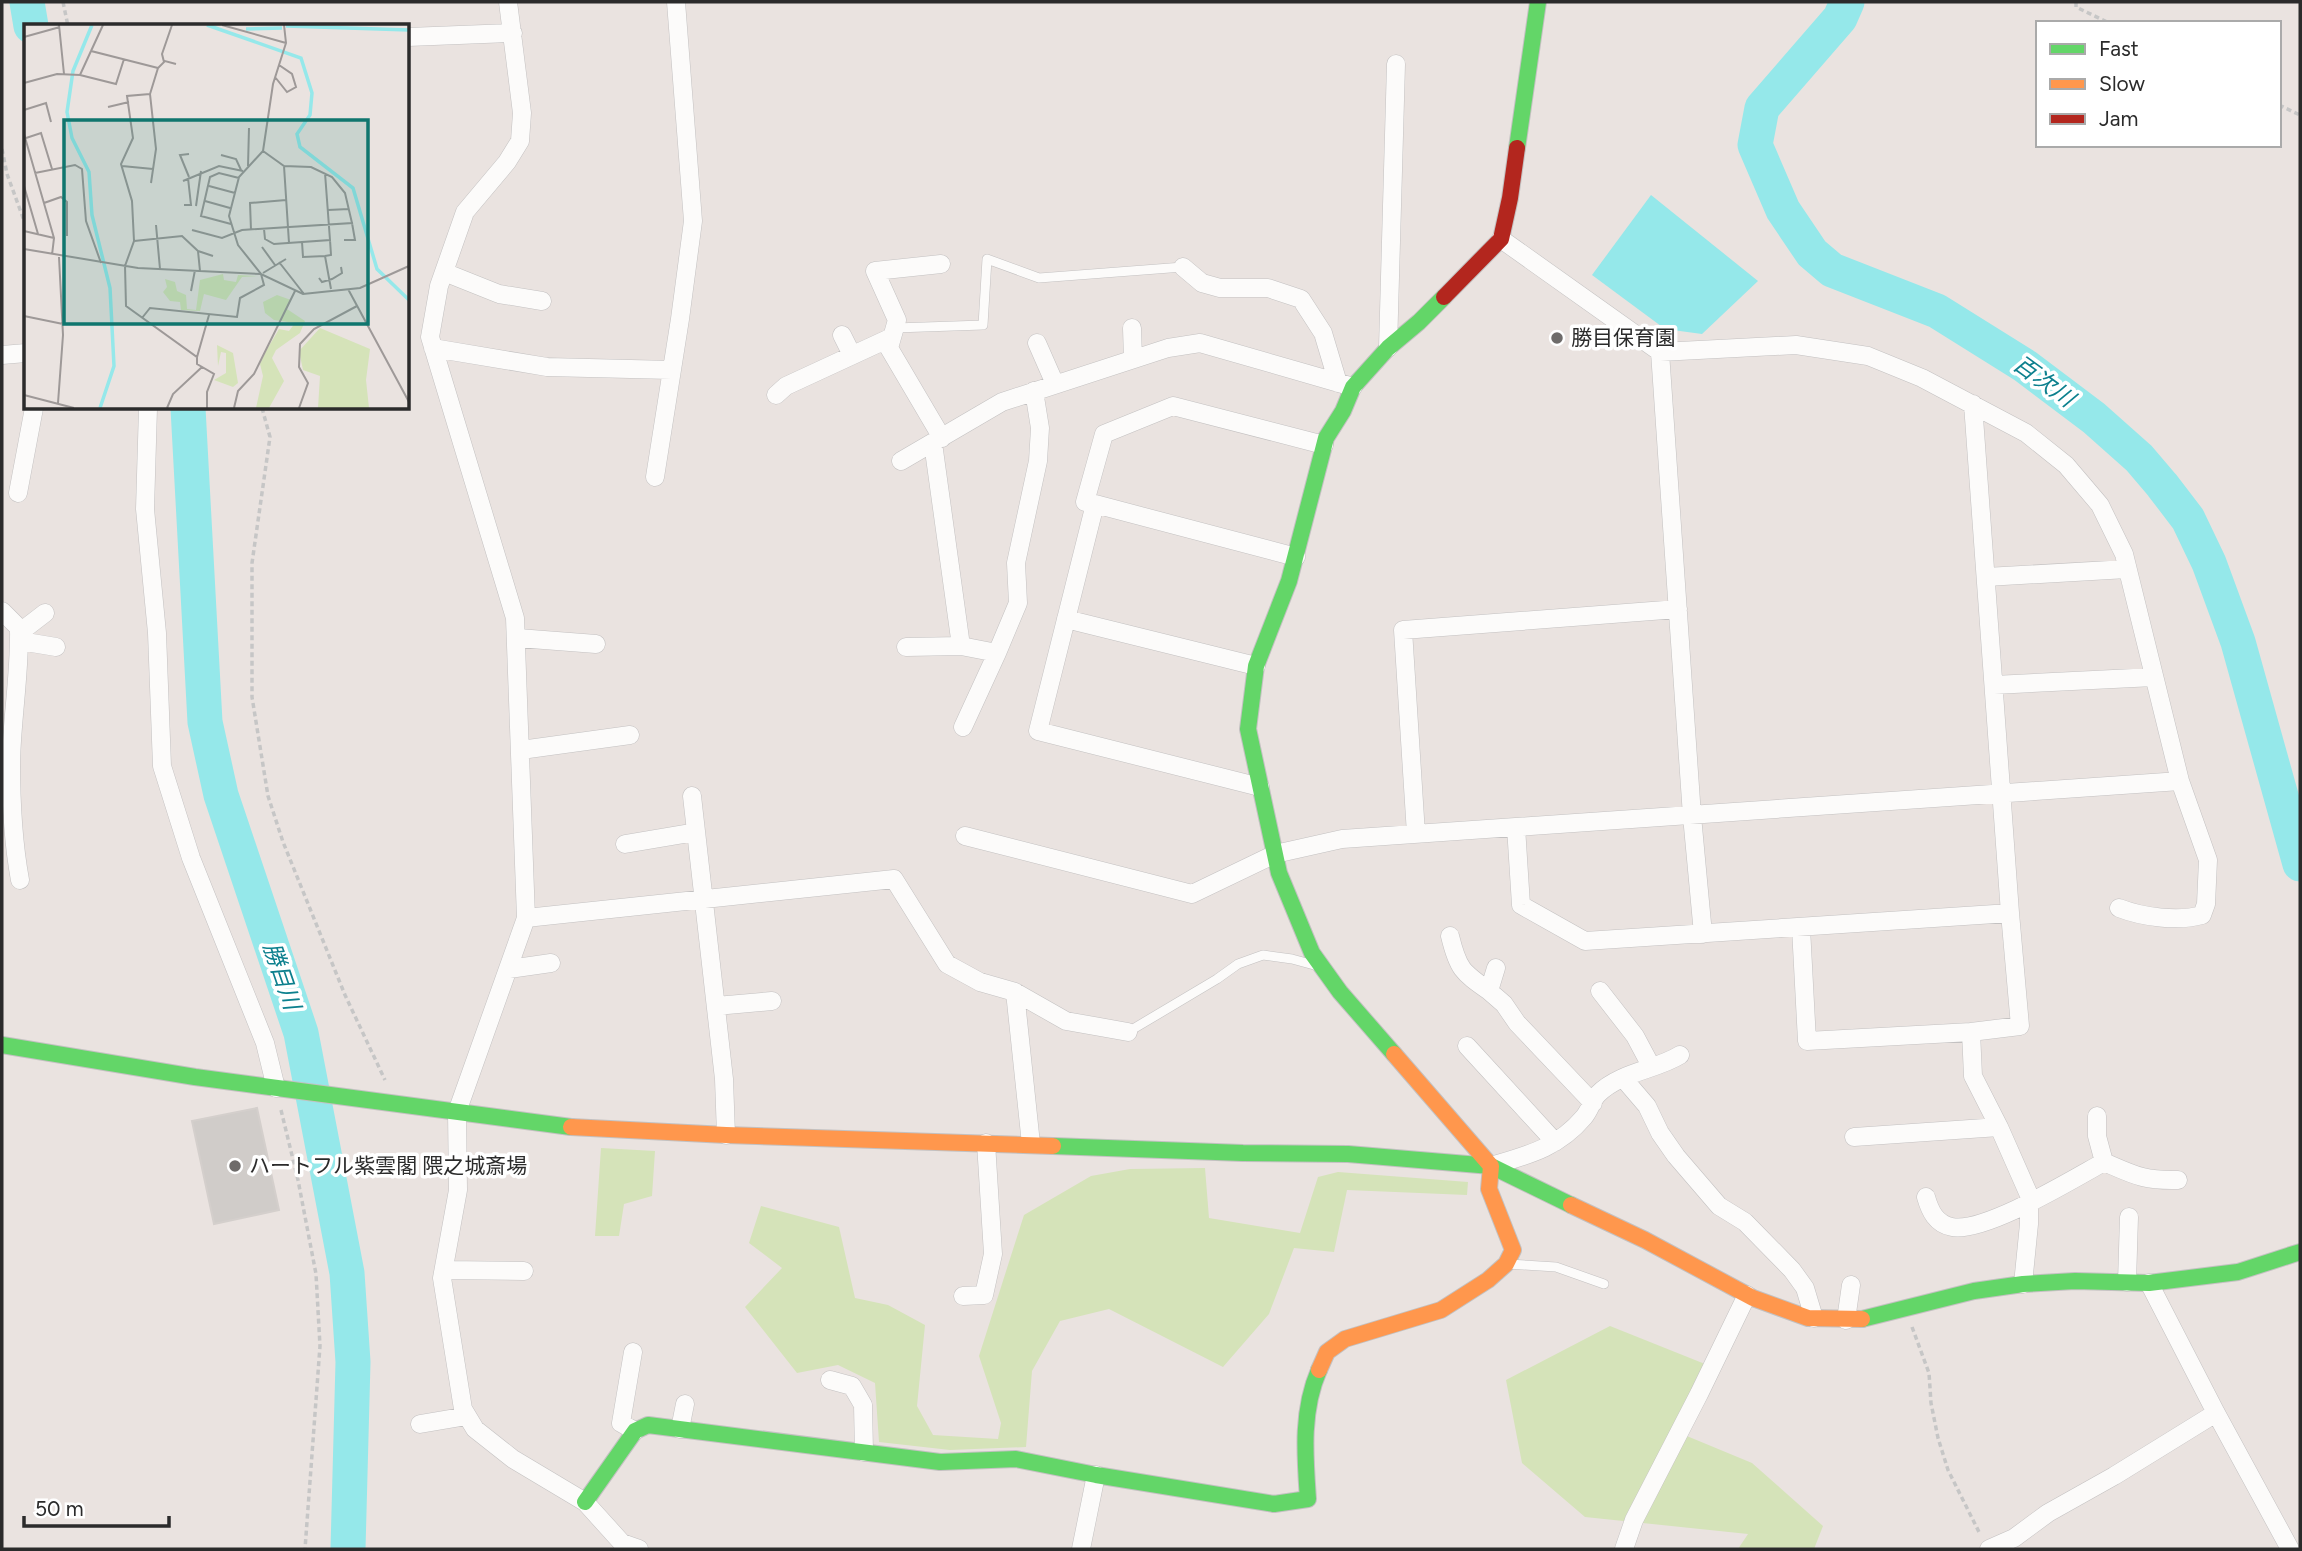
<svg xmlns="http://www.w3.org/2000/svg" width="2302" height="1551" font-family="Figtree,'Noto Sans JP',sans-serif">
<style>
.green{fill:#d5e3b9}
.water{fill:#95e8ea}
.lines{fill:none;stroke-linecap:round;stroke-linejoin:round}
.river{stroke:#95e8ea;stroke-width:35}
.building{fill:#d0ccc9;stroke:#d4cfcc;stroke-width:2}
.lane-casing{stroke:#c3c1c1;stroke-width:10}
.street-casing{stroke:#c3c1c1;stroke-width:19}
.fast-casing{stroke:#c3c1c1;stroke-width:18}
.slow-casing{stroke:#c3c1c1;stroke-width:18}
.jam-casing{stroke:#c3c1c1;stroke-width:18}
.path{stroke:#c6c6c6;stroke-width:3.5;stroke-dasharray:5 3.5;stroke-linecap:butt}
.lane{stroke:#fcfbfa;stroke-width:9}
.street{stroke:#fcfbfa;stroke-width:18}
.fast{stroke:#63d668;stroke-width:16}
.slow{stroke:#ff974d;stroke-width:16}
.jam{stroke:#b3261e;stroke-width:16}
.poi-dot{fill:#6e6b6a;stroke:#fff;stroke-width:2.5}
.labels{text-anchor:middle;stroke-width:7;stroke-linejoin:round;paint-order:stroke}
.poi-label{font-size:21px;fill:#2b2b2b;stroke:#fff;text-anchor:start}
.water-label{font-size:23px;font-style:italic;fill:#0d808e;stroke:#fff}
.inset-river{fill:none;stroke:#95e8ea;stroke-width:3.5}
.inset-road{fill:none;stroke:#9e9998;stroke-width:2}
.view{fill:#0f766e;fill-opacity:0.15;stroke:#0f766e;stroke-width:3.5}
.inset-edge{fill:none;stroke:#2b2b2b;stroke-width:3.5}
</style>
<rect width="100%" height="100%" fill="#eae3e0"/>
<path class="green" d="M601,1148L655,1151L652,1196L624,1204L619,1236H595Z
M1205,1168L1209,1218L1300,1233L1318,1177L1338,1172L1468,1182L1467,1195L1347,1190L1334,1252L1294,1248L1269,1314L1223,1367L1109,1309L1060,1321L1032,1371L1026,1447L950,1450L879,1442L875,1383L838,1365L797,1373L745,1307L782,1268L749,1243L761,1206L839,1227L855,1298L888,1305L925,1325L917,1406L933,1435L998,1439L1001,1423L979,1356L1024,1215L1091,1176L1130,1169Z
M1610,1326L1715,1368L1682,1434L1752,1463L1823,1526L1814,1549H1738L1748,1534L1585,1517L1522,1463L1506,1380Z"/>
<path class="water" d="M1651,195L1758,281L1702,334L1665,329L1592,275Z"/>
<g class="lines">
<path class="river" d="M27,2L31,26
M1847,2L1840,18L1762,108L1755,145L1783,210L1812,253L1832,270L1937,311L2025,366L2094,418L2139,458L2162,485L2188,519L2209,563L2238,642L2300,864
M188,408L205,722L221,795L301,1033L347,1273L353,1362L348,1549"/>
</g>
<path class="building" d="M257,1108L279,1210L214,1224L192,1121Z"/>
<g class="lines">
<defs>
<path id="lane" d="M895,328L983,325L987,259L1039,278L1183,267
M1128,1032L1217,979L1238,964L1263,955L1292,959L1314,965
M1508,1264L1556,1267L1604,1284"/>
<path id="street" d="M508,2L522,113L520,141L507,162L465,212L439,286L430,337L515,618L526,918L457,1112L458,1190L442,1278L463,1409L475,1429L513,1459L585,1502L622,1543L639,1549
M408,37L513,33
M941,264L875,271L897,320L889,348L942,438
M1183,267L1202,283L1220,288H1268L1301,299L1323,333L1338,383
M444,272L499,294L542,301
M1132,328L1133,359
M842,335L852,355
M1037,343L1055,384
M433,348L547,367L672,370
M1388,348L1396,64
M1660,352L1692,816L1703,934
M2,355L26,353
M776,395L786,386L892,337
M148,408L145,509L157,633L162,766L191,858L265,1043L276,1088
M901,461L1002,402L1168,348L1200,343L1353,387
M655,477L680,319L693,221L676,2
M18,493L34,408
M1095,504L1296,557
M1986,577L2127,569
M2,611L19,628C20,673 12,717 11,762C11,801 13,842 20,880
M1066,619L1256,666
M19,633L45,613
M518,638L596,644
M20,641L56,647
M961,646L997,653L963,727
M906,647L961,646L933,443
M997,653L1018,603L1016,563L1038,461L1040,428L1034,391
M1994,685L2154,677
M521,750L630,735
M1260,787L1038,731L1095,504L1085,502L1104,434L1173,406L1324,445
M692,796L724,1079L726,1135
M1516,827L1521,905L1585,941L2010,913L1973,404
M1416,834L1403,630L1678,609
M965,836L1192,894L1275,854L1342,839L2180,781L2124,554L2100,505L2066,465L2026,433L1922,378L1868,356L1796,345L1660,352L1501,239
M625,844L696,832
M2119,908C2142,917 2178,922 2202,915L2206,904L2208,860L2180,781
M526,918L894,879L947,964L980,982L1015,992
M1801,928L1807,1041L1971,1032L1973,1076L1999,1127L2029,1195V1224L2023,1284
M1450,936C1458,969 1462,972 1489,991
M1496,968L1489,991L1504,1004L1517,1023L1593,1103
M509,969L551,963
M1600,991L1635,1036L1651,1066
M716,1006L772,1001
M1971,1032L2020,1026L2010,913
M1467,1046L1555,1142
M1623,1078L1647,1106L1660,1133L1676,1156L1719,1206L1745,1222L1792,1270L1805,1288L1814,1318
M1854,1137L1999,1127
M1031,1144L1015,992L1066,1021L1128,1032
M2104,1162C2134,1175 2144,1181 2178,1180
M1491,1166C1528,1155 1558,1148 1584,1117C1590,1110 1592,1100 1598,1094C1620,1072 1656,1070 1680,1055
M1926,1197C1930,1211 1936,1224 1952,1227C1985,1233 2073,1179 2104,1162L2097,1136V1116
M444,1270L524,1271
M2127,1282L2129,1217
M2149,1283L2216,1413L2290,1549
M963,1296L984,1295L993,1254L986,1143
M1846,1320L1851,1285
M633,1352L621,1423L635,1431
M830,1380L852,1386L863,1405L864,1452
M420,1424L467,1416
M680,1429L685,1404
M1081,1549L1096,1475
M1624,1549L1634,1520L1699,1394L1747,1295
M1989,1549L2014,1538L2048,1513L2114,1476L2216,1413"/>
<path id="fast" d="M1517,148L1538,2
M2,1045L195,1077L571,1127
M1394,1054L1340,992L1312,953L1279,873L1248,729L1256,666L1289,581L1326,438L1343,411L1353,387L1388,348L1419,322L1444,297
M1053,1146L1243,1153L1348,1154L1491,1166L1571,1205
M1862,1319L1974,1291L2023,1284L2075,1281L2149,1283L2238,1272L2300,1252
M585,1502L635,1431L648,1425L940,1462L1016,1459L1096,1475L1274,1504L1308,1499C1305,1456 1301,1411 1319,1370"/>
<path id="slow" d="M571,1127L726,1135L1053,1146
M1571,1205L1645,1240L1753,1298L1808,1318L1862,1319
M1319,1370L1327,1352L1345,1339L1441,1310L1488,1280L1506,1264L1513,1250L1489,1189L1491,1166L1394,1054"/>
<path id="jam" d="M1444,297L1501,239L1510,198L1517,148"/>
</defs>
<use href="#lane" class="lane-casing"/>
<use href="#street" class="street-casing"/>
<use href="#fast" class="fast-casing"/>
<use href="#slow" class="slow-casing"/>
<use href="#jam" class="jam-casing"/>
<path class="path" d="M63,2L68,26
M2076,2V7L2109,23
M2279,105L2300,115
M2,149L7,174L26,226
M262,408L270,437L252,563V697L268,796L283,842L345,995L385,1080
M281,1110L298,1180L316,1274L320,1346L305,1549
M1912,1327L1929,1373L1931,1403L1938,1438L1948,1470L1980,1534"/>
<use href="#lane" class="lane"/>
<use href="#street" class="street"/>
<use href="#fast" class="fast"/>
<use href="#slow" class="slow"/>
<use href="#jam" class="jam"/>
</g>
<g class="poi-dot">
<circle cx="1557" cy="338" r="7"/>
<circle cx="235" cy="1166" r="7"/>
</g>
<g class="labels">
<g class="poi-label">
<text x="1571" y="345">勝目保育園</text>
<text x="249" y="1173">ハートフル紫雲閣 隈之城斎場</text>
</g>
<g class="water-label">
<text transform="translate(2044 381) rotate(36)" y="8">百次川</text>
<text transform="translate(282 976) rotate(71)" y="8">勝目川</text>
</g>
</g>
<g transform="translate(24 24)">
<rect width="385" height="385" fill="#eae3e0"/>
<path d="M199,250L200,256L212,258L214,251L234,252L218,253L202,276L180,270L176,287L157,286L156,278L146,277L139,268L143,263L141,255L151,258L153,267L162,271L163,285L172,286L176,256ZM253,271L267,276L263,285L281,297L276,309L252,326L248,334L260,357L245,384H232L239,352L236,340L242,327L255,305L265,307L271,299L250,296L241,289L239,278ZM296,304L346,325L342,356L345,384H294L296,352L279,346L275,327ZM193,321L209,329L214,359L209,363L190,356L202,349V329L197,328L194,342Z" fill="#d5e3b9"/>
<path class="inset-river" d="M68,1L49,47L43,88L48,114L65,148L68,191L86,264L90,342L76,384M183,1L277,34L288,69L286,91L273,110L276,123L329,164L353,245L385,276M262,2L385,6M222,5L258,4"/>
<path class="inset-road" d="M35,1L40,50M198,1L262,19M0,13L36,3M67,27L79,1M140,38L138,30L148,1M56,51L92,60L100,35M251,53L263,68L272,63L268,50L255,41M0,59L33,50L56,51L67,27L134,44M126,70L103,72L109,114L97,140L108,177L110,217L101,242L102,282L173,333L185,291M84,83L105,78M0,86L22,79L27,98M0,110L30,214L28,231M2,114L17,109L28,145M165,130L156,131L165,153M197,131L212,135L217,146M98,142L129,145M224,142L225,104M260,142L265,219M11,149L51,141L58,145L62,197L77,239M159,157L195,142L219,147M127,159L132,125L126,70L134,44L141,37L152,40M0,162L14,210M185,162L211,169M181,177L206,184M20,179L37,173L43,178V212M160,181H167L164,154M172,182L177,147M304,186L325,185M207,200L177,192L186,153L195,149L215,154M132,201L136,245M240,205L241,215L250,220L306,216L301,149M168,206L198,214L218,206L328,199L321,169L308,153L287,143L260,142L239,127M227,206L226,179L262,176M0,207L30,214M320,216H331L328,199M110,217L158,212L174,227M278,218L279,233L301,232L307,265M238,223L251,241M0,225L114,244L237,250L279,270L336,264L385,242M301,232L307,231L306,216M255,238L280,270M176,247L174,227L189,232M239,249L262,235M295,254L298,258L308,255L318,249L317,243M324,265L385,378M167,267L171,246M0,292L39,300M118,294L126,284L213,293L216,274L240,261L237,250L214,221L205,192L215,153L239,127L249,60L262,19L260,1M173,333V340L190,350L183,368V384M0,371L50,384M34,379L39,311L35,233M143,384L149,370L178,343M210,384L214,367L230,350L271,267M275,384L284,359L275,343L276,320L290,305L333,282"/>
<path class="view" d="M40,96H344V300H40Z"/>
<rect width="385" height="385" class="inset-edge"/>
</g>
<rect width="2302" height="1551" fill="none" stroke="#2b2b2b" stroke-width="7"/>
<rect x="2036" y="21" width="245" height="126" fill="#ffffff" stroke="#aaaaaa" stroke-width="2"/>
<rect x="2050" y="44" width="35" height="10" fill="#63d668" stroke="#aaaaaa" stroke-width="2"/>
<text x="2099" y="56" font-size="21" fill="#2b2b2b">Fast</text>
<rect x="2050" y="79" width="35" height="10" fill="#ff974d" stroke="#aaaaaa" stroke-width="2"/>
<text x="2099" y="91" font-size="21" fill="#2b2b2b">Slow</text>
<rect x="2050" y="114" width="35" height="10" fill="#b3261e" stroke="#aaaaaa" stroke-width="2"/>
<text x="2099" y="126" font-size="21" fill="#2b2b2b">Jam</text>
<path d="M24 1516v10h145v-10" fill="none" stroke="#2b2b2b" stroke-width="3.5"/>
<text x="35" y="1516" font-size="21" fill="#2b2b2b" stroke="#ffffff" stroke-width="5" paint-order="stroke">50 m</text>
</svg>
